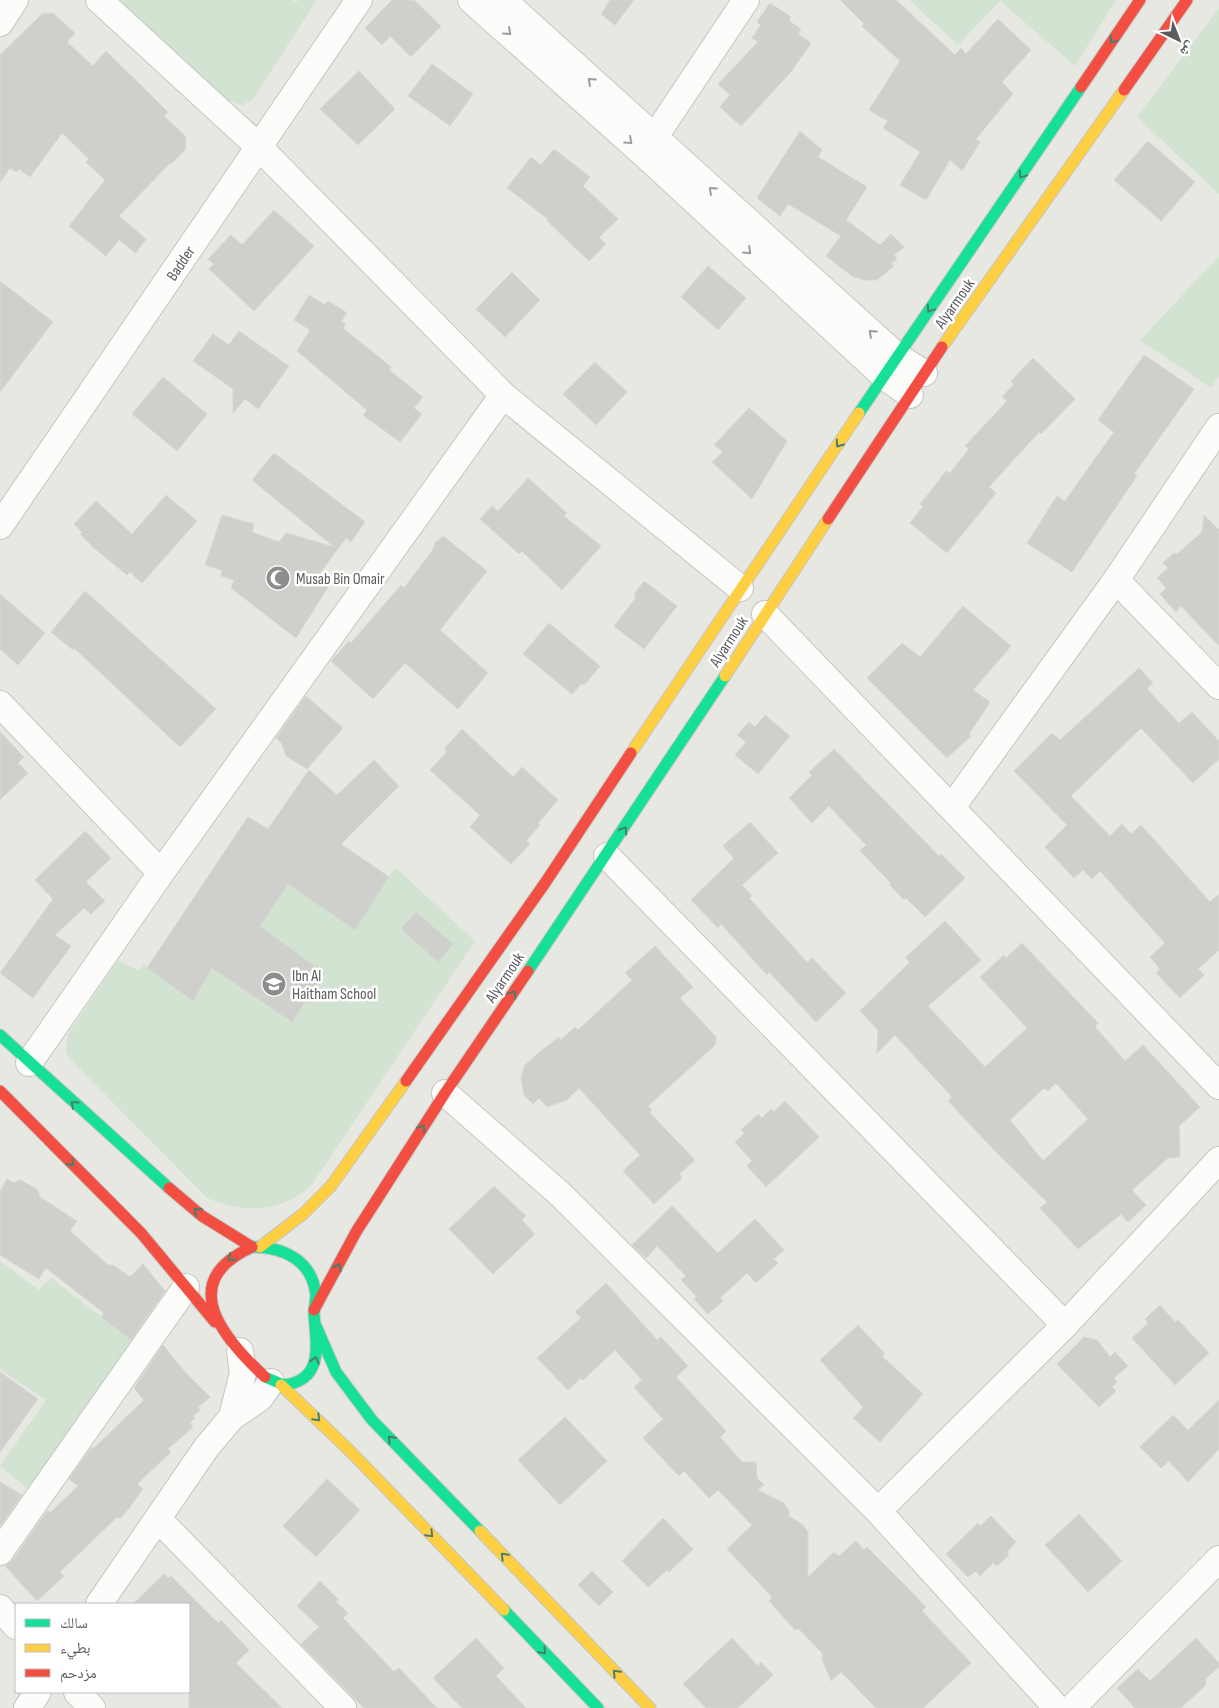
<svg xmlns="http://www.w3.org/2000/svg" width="1219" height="1708" font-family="'Sofia Sans Condensed','Noto Naskh Arabic',sans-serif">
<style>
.green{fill:#d2e3d2;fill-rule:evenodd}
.building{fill:#cfcfcc;stroke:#d7d7d2;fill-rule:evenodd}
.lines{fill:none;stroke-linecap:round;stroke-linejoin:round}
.street-casing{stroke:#c5c6c5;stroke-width:28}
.fast-casing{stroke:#c4c5c3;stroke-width:13}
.slow-casing{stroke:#c4c5c3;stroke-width:13}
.jam-casing{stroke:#c4c5c3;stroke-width:13}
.street{stroke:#fcfcfb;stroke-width:26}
.fast{stroke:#16e098;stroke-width:11}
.slow{stroke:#ffcf43;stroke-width:11}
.jam{stroke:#f24e42;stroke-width:11}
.oneway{stroke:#9b9c9e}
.oneway2{stroke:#497d6e}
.labels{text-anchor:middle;stroke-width:5;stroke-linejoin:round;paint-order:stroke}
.street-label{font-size:16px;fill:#5a5c60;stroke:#fff}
.poi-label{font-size:16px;fill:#5a5c60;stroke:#fff;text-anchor:start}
</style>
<rect width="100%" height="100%" fill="#e8e8e3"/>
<path class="green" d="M115,0H292L296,3L298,0H317L253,99L243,105L221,98Z
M909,0H1116L1075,66L1000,1L958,45Z
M1219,8V194L1137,117Z
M1219,256V376L1211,388L1140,340Z
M395,867L475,941L311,1186C282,1213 241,1213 207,1198L69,1058C63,1048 66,1042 70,1031L118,960L139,971L144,965L193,1001L218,958L324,973L260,926L288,884L355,929ZM416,912L453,944L438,961L401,929Z
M0,1261L39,1290L51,1278L135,1343L34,1494L0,1466L46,1400L0,1369Z"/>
<path class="building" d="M392,0H414L441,26L411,57L390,36L382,45L365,28Z
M610,0H634L615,25L601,14Z
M840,0H896L955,55L961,48L966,54L998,19L1031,50L1002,82L1013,94L976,139L980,142L962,171L950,160L926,200L900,185L920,152L883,128L888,121L869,110L900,61L862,26L864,24Z
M770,3L791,17L789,21L801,29L798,34L811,43L791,72L741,126L720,107L730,95L718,84L758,42L752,38L761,25L757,22Z
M53,13L75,33L67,42L93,66L106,51L168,112L164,116L186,137L185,150L171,164L170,163L119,216L146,239L136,253L119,240L106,256L69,226L105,180L86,162L89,159L62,133L30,177L19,169L16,172L10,168L0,182V55L42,14Z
M432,64L473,94L450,126L408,96Z
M359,71L395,109L358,145L320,109Z
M800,131L822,150L818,157L867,187L846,220L880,245L891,234L904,247L894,255L897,259L891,263L894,266L877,280H864L852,276L826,256L841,236L788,204L780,216L757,198Z
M1148,141L1195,182L1161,221L1114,180Z
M554,149L590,177L583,186L618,219L599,237L606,244L589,261L547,221L548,219L507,188L531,157L541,165Z
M274,210L314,246L254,311L209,269L214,264L208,259L231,235L242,245Z
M708,266L746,298L718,330L681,297Z
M512,272L540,300L505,337L476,309Z
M0,281L53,322L0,392Z
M309,295L325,305L328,301L347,313L341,322L346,324L343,328L391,367L389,370L423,397L414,408L422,414L400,442L363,415L367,410L297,351L310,330L294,320Z
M239,331L289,366L258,409L245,399L233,413V389L193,361L213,334L229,345Z
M1144,355L1194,389L1134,474L1137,476L1072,572L1027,543L1057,496L1065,501L1114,432L1098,420Z
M1033,358L1075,399L1041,434L1039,432L989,487L996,493L947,553L910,523L923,506L920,504L930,492L946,471L950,473L969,449L965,446L1007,401L1002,397L1014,384L1011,381Z
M595,362L627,392L596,425L563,394Z
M163,377L207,414L177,451L132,414Z
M749,408L787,441L752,499L712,462L723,452L714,445Z
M274,453L365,522L351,542L346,538L320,573L333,579L296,638L231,588L234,580L221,576L222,570L205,565L222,515L254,524L252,532L279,542L286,533L334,547L252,480Z
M528,478L567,513L564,516L601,546L562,590L522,551L519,554L480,519L492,506L498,511Z
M166,495L197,521L142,583L130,572L127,575L93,547L80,534L82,532L74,524L96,501L132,534Z
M1204,515L1219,530V646L1181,606L1176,612L1160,594L1166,588L1157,578L1168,568L1163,563L1174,553L1177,554L1202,532Z
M443,536L487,571L440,630L488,673L458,709L405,663L373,699L331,661L349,641L351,643L401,585L404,588L432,551L435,543Z
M644,581L677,606L644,649L614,626L635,599V593Z
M85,591L216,709L180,747L74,648L73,650L51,632Z
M0,594L45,633L18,665L0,649Z
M963,606L1011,646L973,690L990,702L969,734L971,736L947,758L867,678L902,643L920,657Z
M549,623L600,666L584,685L582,683L572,694L523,654Z
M1139,668L1153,683L1147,689L1179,723L1192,712L1219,741V759L1193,783L1141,728L1071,796L1110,836L1122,824L1131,834L1141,825L1210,902L1219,894V950L1198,969L1204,975L1180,998L1156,973L1160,969L1150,957L1165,943L1100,871L1092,879L1083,870L1074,878L1045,847L1067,825L1014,771L1052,733L1060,740Z
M306,696L343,728L307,769L286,756L282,744L276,738Z
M765,715L790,736L758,774L735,755L746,742L737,735L749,722L755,727Z
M462,729L513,777L522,767L558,800L538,823L540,825L526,841L530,844L511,864L470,827L480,815L430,770L447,752L444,749Z
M0,732L24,757L18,763L28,773L0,800Z
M834,749L939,856L941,854L965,878L925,917L906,898L904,900L889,884L891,883L860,851L866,845L829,806L812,823L789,798L812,775L809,772Z
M374,760L399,786L341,844L389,877L355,930L288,884L260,926L324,973L292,1022L212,968L193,1001L147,968L248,817L268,829L309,770L337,795Z
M750,822L778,853L742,885L752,896L749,898L807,962L812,958L846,993L816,1022L769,972L767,975L721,924L718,928L691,900L734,858L723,846Z
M85,831L111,858L86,882L105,901L91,914L84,908L55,935L71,946L33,998L0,973L53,899L35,880Z
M416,912L453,944L438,962L401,929Z
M945,921L981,960L928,1006L985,1067L1027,1028L980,977L1004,955L1006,958L1022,943L1098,1023L1095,1027L1125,1061L1143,1045L1200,1107L1179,1126L1180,1157L1168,1158L1132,1190L1146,1205L1128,1222L1121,1214L1078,1249L1040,1208L1047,1202L996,1152L948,1101L952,1097L895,1035L877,1053L878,1030L860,1011L910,962L905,958ZM1056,1083L1088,1119L1043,1161L1010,1120L1044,1088L1048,1091Z
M655,946L693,987L680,998L716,1037V1042L714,1046L648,1106L652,1110L649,1112L695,1160L679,1174L682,1178L654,1204L623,1171L640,1155L579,1088L567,1100L547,1107L539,1098L533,1104L524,1095L521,1079L524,1066L537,1054L559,1037L561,1040L575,1027L578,1030L632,980L625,973Z
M785,1101L819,1137L766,1187L747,1166L752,1161L735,1142L745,1133L741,1130L758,1114L762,1118L771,1109L774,1112Z
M7,1179L14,1183L20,1180L37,1189L40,1197L77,1221L70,1231L108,1265H113L130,1277L143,1264L165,1291L131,1340L101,1317L104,1313L46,1268L39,1279L0,1255V1191Z
M494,1186L526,1216L522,1220L535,1234L493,1274L449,1229Z
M672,1206L718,1253L755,1219L784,1250L774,1259L778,1263L756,1283L747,1273L720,1298L723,1301L708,1314L694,1299L697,1297L681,1280L686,1276L657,1246L646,1258L632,1245Z
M606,1283L657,1340L661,1337L688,1366L676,1377L726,1431L720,1437L742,1462H756L757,1478L764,1485L758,1490L784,1503L789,1511V1516L803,1525L808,1532V1577L834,1552L839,1556L856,1541L864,1550L867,1547L899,1579L926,1607L922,1611L971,1663L923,1708H876L841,1672L831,1681L822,1659L823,1654L798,1628L795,1630L769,1601L772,1597L727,1549L752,1525L718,1490L709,1498L684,1471L679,1476L643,1438L663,1419L634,1387L642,1380L615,1350L583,1380L581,1378L568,1390L537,1358L581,1318L575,1312Z
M1160,1305L1175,1322L1178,1320L1209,1353L1175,1385L1132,1338L1148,1323L1145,1319Z
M858,1325L885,1354L882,1356L923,1394L880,1442L853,1418L863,1407L820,1360Z
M1084,1337L1097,1340L1110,1357L1115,1352L1128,1366L1114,1378L1117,1382L1112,1387L1116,1391L1099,1407L1057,1364Z
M163,1345L185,1372L210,1397L198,1407L200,1410L193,1416L195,1418L190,1423L193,1427L168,1449L171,1452L137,1484L143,1489L129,1508L120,1519L117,1517L60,1572L64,1576L37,1601L5,1566L12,1561L47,1511L51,1512L78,1486L69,1479L91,1448L93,1449L144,1400L134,1388Z
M0,1372L38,1399L0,1452Z
M1219,1400V1449L1188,1482L1169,1461L1161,1468L1140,1447L1173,1415L1188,1430Z
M565,1417L607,1461L560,1505L518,1460Z
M327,1479L360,1510L316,1557L283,1526Z
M0,1482L22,1495L0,1526Z
M1079,1514L1122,1561L1088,1592L1045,1545Z
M991,1516L1016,1542L1008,1551V1556L997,1566L993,1563L980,1576L976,1571L968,1577L946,1554L978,1523L980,1526Z
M663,1518L693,1549L669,1572L667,1570L648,1587L622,1561Z
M592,1571L613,1592L599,1606L578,1585Z
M164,1574L169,1578L171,1576L218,1623L221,1620L249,1650L236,1663L282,1708H189V1604H133Z
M320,1581L338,1599L336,1602L348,1613L343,1618L394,1672L399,1668L437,1708H364L301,1644L319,1627L297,1606Z
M476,1638L504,1668L496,1676L526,1708H462L433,1678Z
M732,1638L758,1666L761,1662L773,1675L738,1708H706L683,1684Z
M1196,1638L1219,1663V1667L1206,1678V1685L1181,1708H1135L1117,1688L1138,1669L1150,1681Z"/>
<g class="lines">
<defs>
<path id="street" d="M99,0L260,148L503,395L740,588
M471,0L645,155L885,377L910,395
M503,0L898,357L924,373
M0,23L15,0
M654,138L746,0
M0,526L359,0
M1116,580L1219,686
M765,614L1219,1086
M0,704L161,873
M952,807L1116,580L1219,427
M607,856L1065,1325
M29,1063L161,873L503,395
M445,1093L560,1194L878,1511L1057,1708
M232,1417L243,1373L240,1351
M878,1511L1065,1325L1219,1160
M158,1519L343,1708
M0,1552L186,1287
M99,1604L206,1448L232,1417L260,1398L271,1382
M0,1608L16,1626
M77,1692L92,1708
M27,1708L38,1692
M1072,1708L1219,1559"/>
<path id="fast" d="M859,413L1081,87
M528,971L725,676
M0,1035L169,1188
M252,1247C284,1247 312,1260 316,1295C316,1301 314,1307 314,1314C316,1343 325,1380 284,1385L265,1377
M316,1326L336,1372L372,1420L480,1531
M504,1610L598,1708"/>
<path id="slow" d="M942,347L1124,90
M725,676L828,519
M631,753L859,413
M260,1247L303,1214L331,1186L406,1081
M281,1385L350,1451L504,1610
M480,1531L650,1708"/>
<path id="jam" d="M1081,87L1140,0
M1124,90L1187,0
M828,519L942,347
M406,1081L545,883L631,753
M0,1091L141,1233L215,1322
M169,1188L202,1216L252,1247
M252,1247C175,1282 223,1338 265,1377
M314,1310L356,1232L445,1093L528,971"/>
</defs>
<use href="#street" class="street-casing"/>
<use href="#fast" class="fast-casing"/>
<use href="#slow" class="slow-casing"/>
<use href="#jam" class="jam-casing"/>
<use href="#street" class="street"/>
<use href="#fast" class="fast"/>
<use href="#slow" class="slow"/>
<use href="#jam" class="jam"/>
</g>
<defs><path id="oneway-chevron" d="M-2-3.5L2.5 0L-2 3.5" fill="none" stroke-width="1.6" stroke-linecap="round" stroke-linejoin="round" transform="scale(1.25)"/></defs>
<g class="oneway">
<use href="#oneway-chevron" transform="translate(508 32) rotate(42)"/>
<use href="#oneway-chevron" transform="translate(591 81) rotate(-138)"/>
<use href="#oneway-chevron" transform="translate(629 141) rotate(42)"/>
<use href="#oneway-chevron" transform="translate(712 190) rotate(-138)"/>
<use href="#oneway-chevron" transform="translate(748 251) rotate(43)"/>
<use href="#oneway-chevron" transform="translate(872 333) rotate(-138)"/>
</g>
<g class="oneway2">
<use href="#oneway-chevron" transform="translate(1113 40) rotate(124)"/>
<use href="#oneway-chevron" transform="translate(1022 175) rotate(124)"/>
<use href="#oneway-chevron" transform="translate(930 309) rotate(124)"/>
<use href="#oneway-chevron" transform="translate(839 444) rotate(125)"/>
<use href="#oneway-chevron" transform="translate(624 830) rotate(-57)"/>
<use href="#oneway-chevron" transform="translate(513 994) rotate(-56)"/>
<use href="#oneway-chevron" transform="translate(74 1104) rotate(-138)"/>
<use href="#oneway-chevron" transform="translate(422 1128) rotate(-57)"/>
<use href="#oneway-chevron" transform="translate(71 1163) rotate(45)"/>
<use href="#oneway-chevron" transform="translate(197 1211) rotate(-141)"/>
<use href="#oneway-chevron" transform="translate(231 1258) rotate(141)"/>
<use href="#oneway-chevron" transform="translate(338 1267) rotate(-61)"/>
<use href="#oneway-chevron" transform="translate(315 1360) rotate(-76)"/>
<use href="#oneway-chevron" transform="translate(317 1418) rotate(45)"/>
<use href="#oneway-chevron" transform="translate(391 1439) rotate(-134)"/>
<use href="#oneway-chevron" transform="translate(430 1534) rotate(46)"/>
<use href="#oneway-chevron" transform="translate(504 1556) rotate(-134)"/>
<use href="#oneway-chevron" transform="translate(543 1651) rotate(46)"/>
<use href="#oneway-chevron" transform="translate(616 1673) rotate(-134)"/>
</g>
<defs>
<symbol id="mosque-disc" viewBox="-11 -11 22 22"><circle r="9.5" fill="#8c8d8e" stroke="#fff"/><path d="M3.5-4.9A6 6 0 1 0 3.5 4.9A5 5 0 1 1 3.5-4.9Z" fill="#fff"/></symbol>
<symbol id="school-disc" viewBox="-11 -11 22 22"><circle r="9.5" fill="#8c8d8e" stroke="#fff"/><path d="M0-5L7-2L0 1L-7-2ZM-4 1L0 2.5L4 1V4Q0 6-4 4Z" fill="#fff"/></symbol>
</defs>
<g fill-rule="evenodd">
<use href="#mosque-disc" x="264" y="564" width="28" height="28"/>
<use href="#school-disc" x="260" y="970" width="28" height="28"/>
</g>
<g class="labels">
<g class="street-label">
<text transform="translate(180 263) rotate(-56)" y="6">Badder</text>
<text transform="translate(954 303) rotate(-55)" y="6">Alyarmouk</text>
<text transform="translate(728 641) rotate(-57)" y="6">Alyarmouk</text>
<text transform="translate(504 977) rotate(-56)" y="6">Alyarmouk</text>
</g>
<g class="poi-label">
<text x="296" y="584">Musab Bin Omair</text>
<text x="292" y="981">Ibn Al<tspan x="292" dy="18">Haitham School</tspan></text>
</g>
</g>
<rect x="15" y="1603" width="175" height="90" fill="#ffffff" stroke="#bdbebf"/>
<rect x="25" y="1619" width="25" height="8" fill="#16e098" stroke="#bdbebf"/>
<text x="60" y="1628" font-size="15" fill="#5a5c60">سالك</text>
<rect x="25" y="1644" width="25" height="8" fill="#ffcf43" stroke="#bdbebf"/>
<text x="60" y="1653" font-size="15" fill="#5a5c60">بطيء</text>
<rect x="25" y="1669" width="25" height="8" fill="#f24e42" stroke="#bdbebf"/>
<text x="60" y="1678" font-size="15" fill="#5a5c60">مزدحم</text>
<g transform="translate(1179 40) rotate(137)" stroke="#ffffff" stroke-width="4" paint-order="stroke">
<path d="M0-4L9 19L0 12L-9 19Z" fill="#5a5c60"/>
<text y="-8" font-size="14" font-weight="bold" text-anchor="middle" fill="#5a5c60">ش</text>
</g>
</svg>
